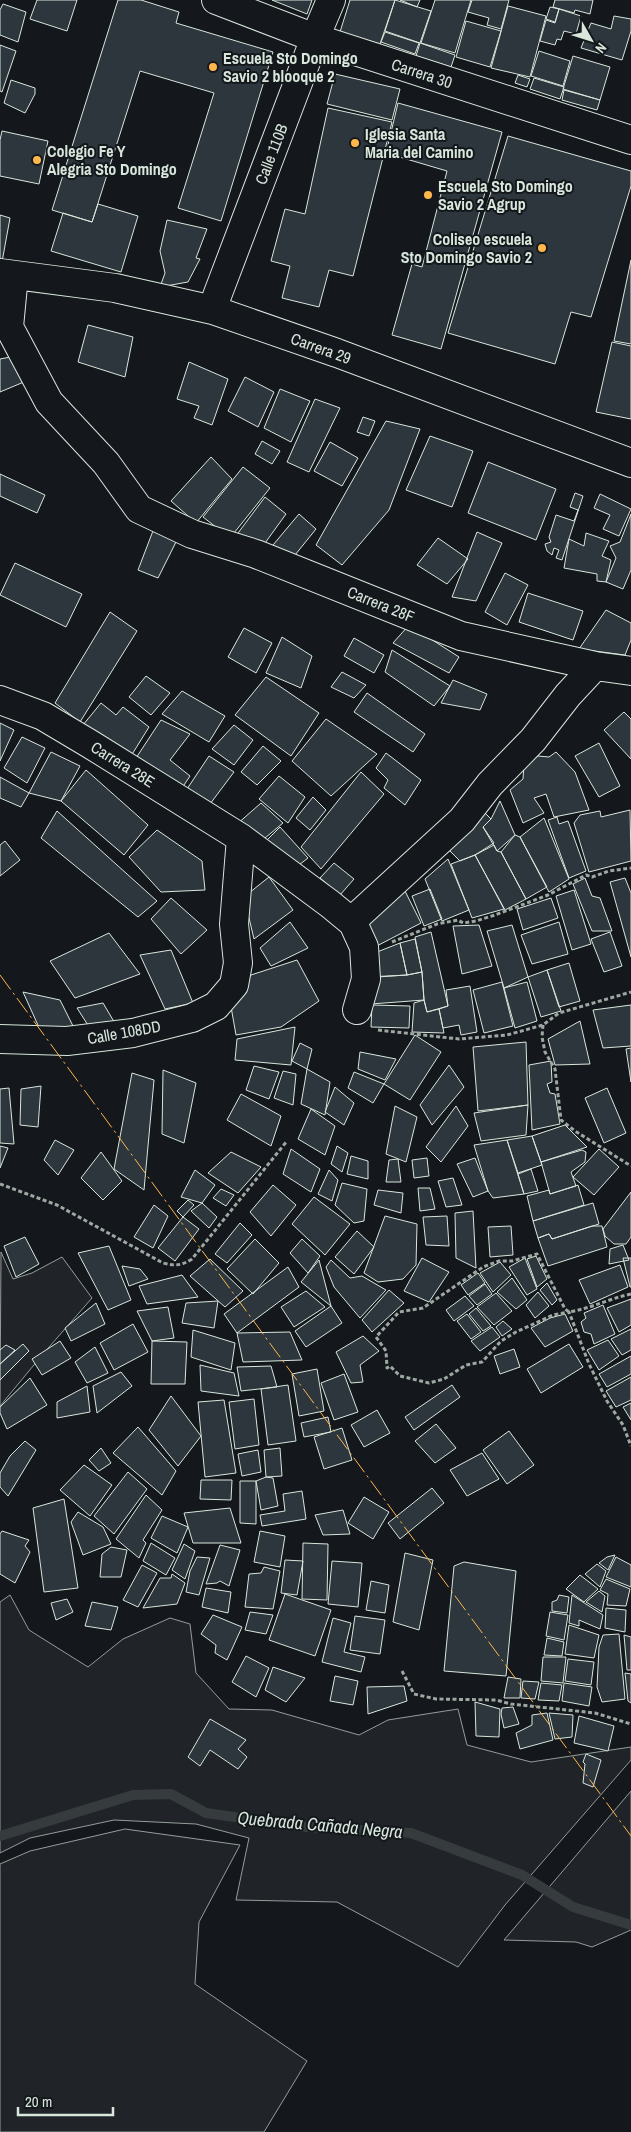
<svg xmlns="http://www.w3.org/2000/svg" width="631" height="2132" font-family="'Archivo Narrow',sans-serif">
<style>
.green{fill:#202428;stroke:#939e99}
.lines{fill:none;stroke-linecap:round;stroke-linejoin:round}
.stream{stroke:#363b3e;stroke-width:10}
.building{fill:#2c363c;stroke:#d8e6dc}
.street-casing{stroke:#d8e6dc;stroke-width:30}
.secondary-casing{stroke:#d8e6dc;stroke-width:30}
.path{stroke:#9da8a2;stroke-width:3;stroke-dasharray:4 2.5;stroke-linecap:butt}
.street{stroke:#14181c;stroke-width:28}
.secondary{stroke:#14181c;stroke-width:28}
.power{stroke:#ffb74d;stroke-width:1;stroke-dasharray:18 4 2.5 4;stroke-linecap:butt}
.poi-dot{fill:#ffb74d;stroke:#14181c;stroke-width:2}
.labels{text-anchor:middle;stroke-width:4;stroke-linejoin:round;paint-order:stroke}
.poi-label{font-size:16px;font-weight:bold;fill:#d8e6dc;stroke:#14181c;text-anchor:start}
.street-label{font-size:16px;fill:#d8e6dc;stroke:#14181c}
.water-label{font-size:18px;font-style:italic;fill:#d8e6dc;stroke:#14181c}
</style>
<rect width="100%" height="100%" fill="#14181c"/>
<path class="green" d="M1,1252L13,1279L32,1273L62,1257L92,1298L43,1354L0,1406Z
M10,1595L29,1630L88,1667L123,1639L170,1618L190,1624L196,1673L229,1709L272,1710L359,1735L388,1720L458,1709L467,1745L531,1762L631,1747V1760L505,1905L458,1967L337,1902L236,1900L249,1838L196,1824L114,1820L30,1838L0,1853V1602Z
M631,1791V1930L592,1947L576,1942L504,1940Z
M125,1829L240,1845L199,1922L195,1984L307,2061L264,2132H0V1864L30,1851Z"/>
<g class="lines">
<path class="stream" d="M0,1836L133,1795L171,1794L206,1813L306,1827L411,1833L522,1875L573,1907L631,1925"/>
</g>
<path class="building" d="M37,0H77L67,31L30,19Z
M118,0H141L179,12L176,23L273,52L221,221L178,208L214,93L140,71L92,222L52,210Z
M272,0H312L307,14Z
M350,0H395L380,44L340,32Z
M395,0L431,11L420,43L385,31Z
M400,0H420L417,7Z
M435,0H471L455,53L421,43Z
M472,0H509L501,29L487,25L489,18L468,12Z
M555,0H593L590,14L575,10L574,13L553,7Z
M3,4L26,12L18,42L0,35V10Z
M508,6L546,16L530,77L491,68Z
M550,7L559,9L555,22L546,19Z
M559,9L581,16L576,34L564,31L561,40L557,39L555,45L540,41L546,20L555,23Z
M614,16L631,19V31L622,60L581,48L591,23L611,29Z
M466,21L501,31L490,67L456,57Z
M385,32L419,43L415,54L381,42Z
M420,43L455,55L451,67L416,56Z
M0,45L16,51L2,92L0,91Z
M539,51L570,61L563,86L531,76Z
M573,56L610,67L600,100L563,89Z
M335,74L400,89L392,120L327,104Z
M518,75L530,79L527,87L515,83Z
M534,78L564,87L560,99L530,89Z
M11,80L35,88V94L25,113L4,103Z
M564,90L600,100L597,110L562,100Z
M398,103L502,132L441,349L392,335L412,264L422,267L447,171L386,153Z
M328,108L392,122L353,276L329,270L319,307L282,298L290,266L271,261L285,209L305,214Z
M2,131L48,141L39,184L0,176V140Z
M508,136L631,171V186L591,317L571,312L555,364L448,333Z
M98,204L138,216L121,272L51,251L63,213L92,222Z
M0,215L10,218L2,262H0Z
M167,220L207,229L196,258L200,259L188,282L160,287L165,273L160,251Z
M631,260V344L614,341Z
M88,325L133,337L125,377L78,362Z
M612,342L631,346V419L596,412Z
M16,356L31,379L0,392V359Z
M189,362L228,379L212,425L194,418L199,406L177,399Z
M245,377L274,392L258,427L228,411Z
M280,389L310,401L291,442L264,428Z
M315,399L340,408L309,472L287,462Z
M363,417L375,421L369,436L357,432Z
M386,421L420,429L389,510L342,565L316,545Z
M430,436L473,451L452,507L406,490Z
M262,441L280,451L272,464L255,454Z
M330,442L358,458L342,486L314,471Z
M211,457L232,479L196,523L171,501Z
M488,462L556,489L536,540L468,513Z
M243,467L270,488L230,538L203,517Z
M0,474L45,495L37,513L0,496Z
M575,493L583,496L562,560L556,558L559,550L554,548L552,555L547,551L545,544L551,542L549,537L556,515L574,521L578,510L570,507Z
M600,494L631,509L619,536L603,529L610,515L594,508Z
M265,497L286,514L260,550L238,533Z
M299,514L316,529L291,560L273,545Z
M631,514V570L623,589L606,582L616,558L610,546L620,542Z
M156,523L180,534L158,578L138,570Z
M477,532L502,543L476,601L452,597Z
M586,533L609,541L602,556L611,560L606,582L597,581V574L564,568L569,539L584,546Z
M438,538L468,559L447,584L417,565Z
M15,563L82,594L66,627L0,595Z
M505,573L528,585L507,625L485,612Z
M528,593L583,611L573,640L519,622Z
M606,610L631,623V640L625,655L579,649Z
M110,612L137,631L80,722L55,703Z
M409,625L459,657L449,673L393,643Z
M244,628L272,643L256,673L228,657Z
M282,637L312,656L301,688L266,673Z
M354,638L384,655L374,673L344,656Z
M392,650L450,686L434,706L385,672Z
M342,672L366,685L354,698L331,687Z
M146,676L170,693L151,715L129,697Z
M266,677L319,713L291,756L235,715Z
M453,680L487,694L480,710L441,703Z
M182,691L225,716L209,742L162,714Z
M367,693L425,734L413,752L354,712Z
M101,703L116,715L123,707L149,727L131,756L83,725Z
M624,712L631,719V759L604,730Z
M326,719L377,754L331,796L292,761Z
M161,720L190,734L170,760L190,776L180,791L136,758Z
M0,723L14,730L0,761Z
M234,725L253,740L234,765L212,749Z
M22,737L45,748L27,783L4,768Z
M599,743L620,786L599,797L575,756Z
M263,746L281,761L257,785L241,772Z
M51,752L80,766L61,801L29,793Z
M556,752L575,772L589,810L554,817L546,794L534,798L544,813L523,823L510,790L523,779L524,764L538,756L549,757Z
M386,753L421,780L405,805L384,788L388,780L376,768Z
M209,756L234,772L210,804L187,789Z
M86,770L148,825L124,855L61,801Z
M361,772L384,794L321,869L301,847Z
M279,776L305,797L288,823L259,799Z
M0,777L29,793L21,807L0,798Z
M313,797L326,810L310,830L296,818Z
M500,801L515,835L497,851L483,827L491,819Z
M261,803L283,823L259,843L236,825Z
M630,810L631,861L589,872L574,823L580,815L600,811L601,817Z
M57,811L157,901L138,917L41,838Z
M484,812L491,819L483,827L494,843L475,855L460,861L448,849Z
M557,817L559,824L568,821L586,871L569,878L548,820Z
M544,818L569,879L549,892L520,837Z
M280,827L308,858L290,872L263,844Z
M157,830L202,861L205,890L161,892L129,857Z
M515,835L520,837L547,887L526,899L501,852Z
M5,841L20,860L0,876V845Z
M494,845L497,851L501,852L526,899L505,910L475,855Z
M475,855L504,909L472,918L451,864Z
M448,859L469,910L442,921L425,879Z
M334,863L354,879L340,895L320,878Z
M269,877L293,910L254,939L244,897Z
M585,878L592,896L600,898L612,931H592L573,884Z
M625,878L631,893V957L610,882Z
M430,889L442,919L424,926L412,896Z
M574,890L591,944L572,950L556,896Z
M405,891L421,923L371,949L361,931Z
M171,898L207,930L181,954L151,919Z
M551,898L558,918L523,930L517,909Z
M290,922L308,948L271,966L260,948Z
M559,922L568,954L532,964L521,935Z
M479,925L492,966L462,974L453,926Z
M512,925L528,977L504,988L487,931Z
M431,932L448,1006L427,1012L424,1000L422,972L415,937Z
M610,932L622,966L604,972L591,939Z
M109,933L140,974L75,998L50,961Z
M415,939L422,972L407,975L400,943Z
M400,943L407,975L377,977L372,954Z
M171,950L193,1003L165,1009L140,955Z
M297,960L319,1001L281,1027L236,1035L230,1001L251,975Z
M569,963L580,1001L559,1007L547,970Z
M547,970L561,1011L541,1017L528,977Z
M422,972L424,1000L371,1004L368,977L407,975Z
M502,982L513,1026L484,1033L473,990Z
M527,982L537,1021L515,1028L504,988Z
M470,986L477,1032L461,1035L459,1025L443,1028L439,1009L448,1006L446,990Z
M23,992L60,1000L76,1032L42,1034Z
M424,1000L427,1012L439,1009L444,1033L412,1032L414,1003Z
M103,1003L116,1025L93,1033L77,1008Z
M372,1005L410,1006L409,1028L371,1027Z
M631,1005V1046L603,1048L593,1010Z
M580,1021L590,1064L555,1065L548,1039Z
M295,1027L291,1065L235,1060L237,1039Z
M415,1035L441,1052L410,1100L384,1084Z
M526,1042L528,1105L478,1111L473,1047Z
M300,1043L312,1049L307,1069L292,1061Z
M631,1048V1082L626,1049Z
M360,1052L396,1059L385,1080L358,1069Z
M551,1061L552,1082L547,1084L550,1093L555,1094L560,1124L532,1130L529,1065Z
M449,1065L464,1087L432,1125L420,1105Z
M254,1066L279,1072L269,1099L246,1090Z
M307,1069L330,1082L325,1115L301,1104Z
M163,1070L196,1083L184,1143L162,1134Z
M283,1071L296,1074L293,1105L274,1098Z
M354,1072L384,1084L373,1103L348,1088Z
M132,1073L154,1080L144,1190L114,1169Z
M41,1086L38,1127L20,1125L21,1089Z
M335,1087L354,1103L344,1125L325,1112Z
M9,1088L14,1144L0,1143V1089Z
M607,1088L626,1133L604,1143L585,1098Z
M241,1094L281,1116L271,1146L227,1120Z
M528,1105L526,1135L481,1141L474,1113Z
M395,1106L417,1117L406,1162L386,1154Z
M456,1106L468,1126L441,1162L426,1147Z
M311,1109L335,1126L325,1155L298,1139Z
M565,1125L587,1147L541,1162L532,1136Z
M532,1136L542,1165L518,1173L507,1140Z
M55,1140L74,1150L58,1175L44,1160Z
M507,1140L524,1194L493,1198L488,1191L474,1145Z
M0,1146L8,1148L0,1168Z
M337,1146L348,1153L342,1172L331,1164Z
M291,1149L320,1169L311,1192L283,1174Z
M599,1149L619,1167L594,1195L573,1177Z
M582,1150L586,1152L585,1162L571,1172L576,1186L550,1194L541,1162Z
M101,1152L122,1181L103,1200L81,1178Z
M231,1152L261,1167L238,1193L208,1173Z
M351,1156L368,1161V1179L347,1174Z
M427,1158L429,1176L414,1178L412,1160Z
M475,1158L488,1191L473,1197L457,1164Z
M398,1159L401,1182H386L389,1160Z
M531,1169L538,1191L524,1194L518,1174Z
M195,1170L215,1185L202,1203L181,1197Z
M329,1170L338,1180L332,1201L318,1194Z
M453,1178L462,1205L446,1207L438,1181Z
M342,1183L367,1189L364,1221L354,1223L335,1205Z
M273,1185L296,1205L271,1236L250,1212Z
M578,1185L584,1205L533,1221L527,1196L549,1190L550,1194Z
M418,1188H430L435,1209L420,1211Z
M221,1189L234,1195L226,1206L213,1198Z
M378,1190L403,1193L401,1213L374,1205Z
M631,1192V1237L626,1244H614L605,1236L603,1229Z
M314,1197L350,1224L325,1255L292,1224Z
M188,1200L194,1205L183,1217L177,1211Z
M202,1203L217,1217L209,1228L191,1211Z
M593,1203L599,1224L552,1239L549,1234L538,1238L533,1221Z
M154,1205L168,1216L153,1248L134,1237Z
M473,1211L476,1268L456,1258L455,1213Z
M385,1216L417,1224L416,1265L403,1279L378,1282L364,1273Z
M447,1216L449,1246L426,1245L423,1217Z
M183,1217L199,1229L175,1261L158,1248Z
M240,1223L252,1235L227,1263L215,1254Z
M511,1226L513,1255L490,1257L488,1227Z
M592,1226H602L607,1247L548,1266L538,1238L549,1234L552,1239Z
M357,1231L374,1247L354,1274L335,1257Z
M25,1237L39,1264L16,1277L4,1246Z
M255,1239L279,1263L253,1294L227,1269Z
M302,1239L320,1256L308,1273L290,1253Z
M623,1245L629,1260L609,1264L610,1249Z
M109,1246L131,1300L108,1310L78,1253Z
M536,1256L547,1279L537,1287L527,1259Z
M422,1258L449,1272L429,1302L404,1291Z
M525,1258L537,1289L527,1295L509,1267Z
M623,1258H631V1287H630Z
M210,1259L243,1291L225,1307L190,1276Z
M319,1260L331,1306L301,1282Z
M331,1260L350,1278L362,1276L386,1290L360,1318L334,1287L326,1267Z
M500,1262L511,1275L493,1292L480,1273Z
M620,1265L628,1287L590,1304L579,1280Z
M122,1266L140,1269L148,1279L129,1286Z
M288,1267L299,1287L237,1333L224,1314Z
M478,1273L485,1283L468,1295L461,1285Z
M182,1275L198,1297L147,1304L139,1286Z
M512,1278L527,1300L516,1309L497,1292Z
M547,1283L557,1300L552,1305L540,1290Z
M485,1284L492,1294L477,1305L469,1296Z
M389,1290L404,1303L372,1332L362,1320Z
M306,1291L325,1307L294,1327L281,1307Z
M538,1292L549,1306L535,1318L526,1305Z
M496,1293L512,1311L494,1325L477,1307Z
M465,1296L474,1306L454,1321L446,1310Z
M631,1299V1325L619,1332L607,1308Z
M218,1301L214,1328L182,1323L186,1303Z
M96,1303L105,1324L71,1341L65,1328Z
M603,1305L615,1334L594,1344L591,1334L584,1332L581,1322L586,1318L584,1313Z
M331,1306L342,1323L306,1347L295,1331Z
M168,1307L174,1338L152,1341L137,1311Z
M476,1308L491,1326L483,1331L469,1314Z
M467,1314L481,1332L471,1339L457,1321Z
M565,1314L573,1331L545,1347L531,1328L550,1318Z
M503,1321L512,1329L502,1336L496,1327Z
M133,1324L148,1352L114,1370L100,1343Z
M492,1327L500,1337L480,1351L471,1341Z
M631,1329V1350L622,1355L611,1339Z
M193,1330L235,1343L231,1370L191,1357Z
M290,1332L302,1360L243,1362L237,1333Z
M363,1336L379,1351L360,1365L363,1382L351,1383L336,1352Z
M608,1340L619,1356L599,1370L587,1350Z
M60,1341L71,1358L42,1375L32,1359Z
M152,1341L187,1342L185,1384H151Z
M23,1344L29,1351L0,1380V1364Z
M569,1344L583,1367L541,1393L527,1369Z
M6,1345L15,1350L0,1364V1350Z
M95,1347L108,1373L87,1383L75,1362Z
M514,1349L520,1367L500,1374L494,1356Z
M631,1356V1374L607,1387L599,1374Z
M200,1365L234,1373L239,1396L201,1391Z
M271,1366L277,1387L241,1391L237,1367Z
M317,1369L324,1411L299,1416L292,1374Z
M121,1372L132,1386L97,1413L93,1386Z
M344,1374L358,1412L334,1420L321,1383Z
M631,1377V1400L616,1407L606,1391Z
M30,1378L47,1405L7,1429L0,1413V1407Z
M288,1385L296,1441L268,1445L261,1389Z
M452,1385L460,1397L414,1430L405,1417Z
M87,1386L90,1412L57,1418V1402Z
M171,1396L201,1436L178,1466L149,1430Z
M254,1399L259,1445L235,1449L229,1402Z
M224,1400L236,1473L205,1477L198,1402Z
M631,1403V1420L623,1407Z
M377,1410L390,1433L364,1447L351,1425Z
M328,1417L331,1432L304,1437L301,1423Z
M436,1424L456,1448L435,1463L415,1441Z
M138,1427L176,1471L162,1495L113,1453Z
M342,1428L352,1460L324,1469L314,1437Z
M509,1431L534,1465L507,1484L483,1450Z
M25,1441L36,1450L8,1496L0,1487V1473L10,1456Z
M101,1448L111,1463L99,1471L89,1460Z
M280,1448L282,1476L266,1477L264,1450Z
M258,1450L261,1472L242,1476L238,1454Z
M482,1453L499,1479L467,1496L450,1470Z
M84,1465L112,1485L90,1516L60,1490Z
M128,1472L147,1489L114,1534L94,1516Z
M266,1477L273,1478L278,1506L261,1510L256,1481Z
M201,1480H232L231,1500L200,1499Z
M240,1481H256V1524L240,1523Z
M432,1488L444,1503L400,1539L388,1523Z
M302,1491L306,1519L262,1526L260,1515L285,1511L283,1494Z
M146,1495L162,1510L143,1540L146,1543L139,1558L116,1539Z
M364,1497L389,1512L373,1539L348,1523Z
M64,1499L78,1588L44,1592L33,1508Z
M230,1508L241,1543H193L184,1513Z
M343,1510L350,1534L323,1535L315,1515Z
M78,1512L103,1527L111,1544L83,1555L71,1522Z
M162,1516L188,1527L177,1553L151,1538Z
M2,1531L29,1540L25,1546L30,1552L15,1583L0,1574V1534Z
M260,1531L285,1536L280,1567L254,1562Z
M151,1543L175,1558L166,1575L143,1561Z
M303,1543L328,1544L327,1600L302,1599Z
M184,1544L195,1551L185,1579L172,1570Z
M220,1545L240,1550L229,1586L220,1581L217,1583L206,1584Z
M111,1547L127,1550L121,1577H100L102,1554Z
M405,1553L433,1560L419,1630L393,1622Z
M615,1555L608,1570L599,1563L607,1557Z
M197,1557L210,1558L199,1595L186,1592L190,1571Z
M616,1557L631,1565V1587L606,1577Z
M285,1560L303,1561L297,1595L281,1593Z
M332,1561L362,1563L358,1607L328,1604Z
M464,1562L516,1571L506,1676L444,1671L454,1566Z
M597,1564L606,1571L600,1587L585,1574Z
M142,1565L157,1573L138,1607L123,1600Z
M264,1567L280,1571L273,1609L245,1607L249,1574L261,1573Z
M172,1574L185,1583L177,1604L143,1608L160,1578H171Z
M580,1575L598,1589L584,1602L566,1589Z
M606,1579L630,1589L626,1606L607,1605L608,1594L600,1590Z
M371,1581L389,1585L385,1613L366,1610Z
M206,1588L231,1592L228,1613L202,1607Z
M599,1591L605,1596L602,1612L586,1602Z
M285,1594L331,1610L315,1656L269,1640Z
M559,1595L569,1597L567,1613L552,1611V1602L557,1600Z
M572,1595L603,1615L600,1629L579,1620V1626L569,1623Z
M67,1599L73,1612L56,1620L51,1603Z
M92,1602L118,1607L111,1630L85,1626Z
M606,1608L626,1610L625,1632L605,1628Z
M250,1612L273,1615L266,1634L245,1630Z
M550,1612L568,1615L564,1640L546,1636Z
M213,1615L242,1627L227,1660L215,1653L216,1645L201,1634Z
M355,1616L385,1620L380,1654L350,1650Z
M333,1618L351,1623L344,1652L365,1657L361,1672L322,1662Z
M569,1625L599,1635L594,1658L565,1654Z
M619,1634L625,1699L602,1702L597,1687L599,1647L603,1635Z
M624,1635L631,1637V1670H627Z
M547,1638L564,1642L562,1656L544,1655Z
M246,1656L269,1668L256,1697L232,1682Z
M543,1657H566L563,1683L541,1681Z
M568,1659L594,1662L591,1685L565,1681Z
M273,1667L305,1678L286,1702L265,1690Z
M625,1673L631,1674V1703L628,1701Z
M335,1676L358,1681L353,1705L330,1701Z
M508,1677L521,1679L520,1698H504Z
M523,1681L539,1682L535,1699L521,1698Z
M541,1683L562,1685L559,1701L538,1700Z
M564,1683L592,1687L589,1706L562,1701Z
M404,1686L407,1701L368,1714L367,1687Z
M475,1702L500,1709L499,1737L476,1736Z
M513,1707L519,1724L504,1728L501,1714L502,1708Z
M547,1713L553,1740L520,1749L516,1733L532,1725V1715Z
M549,1713L573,1715L572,1737L555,1739Z
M579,1716L614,1726L608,1751L574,1743Z
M210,1719L246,1740L238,1749L247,1757L238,1769L210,1750L200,1766L188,1757Z
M586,1754L601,1760L593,1787L583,1783L585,1764L583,1762Z"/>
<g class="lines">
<defs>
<path id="street" d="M0,273L115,288L213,310L337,353L631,463
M14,275L9,327L49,402L106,463L139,509L192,534L256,554L461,636L595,666L631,671
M213,310L217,296L315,38L331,0
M0,700L43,716L90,744L241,838L330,904L353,923L364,947L366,979L357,1010
M353,923L354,919L462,820L490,784L533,740L568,695L595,666
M0,1039L67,1041L133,1033L192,1018L216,1006L234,985L238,963L234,924L241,838"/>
<path id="secondary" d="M216,0L315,38L631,140"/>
</defs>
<use href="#street" class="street-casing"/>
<use href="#secondary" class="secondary-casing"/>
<path class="path" d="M392,942L437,924L458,920L463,923L476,921L495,915L548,895L586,875L592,877L609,871L631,868
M543,1025L542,1037L545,1052L555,1069L561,1120L575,1131L631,1166
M378,1030L459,1039L507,1035L543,1025L559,1013L631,992
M0,1184L57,1205L163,1263C175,1266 181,1266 192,1259L287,1141
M631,1294C608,1299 592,1308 569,1312L565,1309L537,1254L512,1261H499L483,1267L423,1308L399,1312L376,1337L386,1351L387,1368L390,1366L400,1376L429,1383L444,1379L466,1365L482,1362L501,1341L516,1332L553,1315L569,1312L589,1364L607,1401L623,1425L631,1446
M402,1671L414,1694L436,1699L496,1700L511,1704L595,1713L631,1724"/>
<use href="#street" class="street"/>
<use href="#secondary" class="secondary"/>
<path class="power" d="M0,975L631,1836"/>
</g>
<g class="poi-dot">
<circle cx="213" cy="67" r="5"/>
<circle cx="355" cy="143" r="5"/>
<circle cx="37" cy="160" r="5"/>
<circle cx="428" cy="195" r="5"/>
<circle cx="542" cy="248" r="5"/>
</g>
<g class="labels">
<g class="poi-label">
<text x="223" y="64">Escuela Sto Domingo<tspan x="223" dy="18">Savio 2 blooque 2</tspan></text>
<text x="365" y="140">Iglesia Santa<tspan x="365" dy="18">Maria del Camino</tspan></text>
<text x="47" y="157">Colegio Fe Y<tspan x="47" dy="18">Alegria Sto Domingo</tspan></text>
<text x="438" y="192">Escuela Sto Domingo<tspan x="438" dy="18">Savio 2 Agrup</tspan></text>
<text x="532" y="245" text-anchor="end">Coliseo escuela<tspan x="532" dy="18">Sto Domingo Savio 2</tspan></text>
</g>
<g class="street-label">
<text transform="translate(422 73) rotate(18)" y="6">Carrera 30</text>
<text transform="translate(271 154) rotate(-69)" y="6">Calle 110B</text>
<text transform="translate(321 348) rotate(20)" y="6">Carrera 29</text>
<text transform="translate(381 604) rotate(22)" y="6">Carrera 28F</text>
<text transform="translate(123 764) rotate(32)" y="6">Carrera 28E</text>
<text transform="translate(124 1032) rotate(-10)" y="6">Calle 108DD</text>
</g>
<g class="water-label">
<text transform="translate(320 1825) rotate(5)" y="6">Quebrada Cañada Negra</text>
</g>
</g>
<g transform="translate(591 40) rotate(129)" stroke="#14181c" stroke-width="4" paint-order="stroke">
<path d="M0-4L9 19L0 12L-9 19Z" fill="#d8e6dc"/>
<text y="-8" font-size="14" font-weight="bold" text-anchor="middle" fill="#d8e6dc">N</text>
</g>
<path d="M18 2107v8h95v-8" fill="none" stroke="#d8e6dc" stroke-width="2.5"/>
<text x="25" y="2107" font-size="15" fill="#d8e6dc" stroke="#14181c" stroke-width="4" paint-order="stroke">20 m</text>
</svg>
